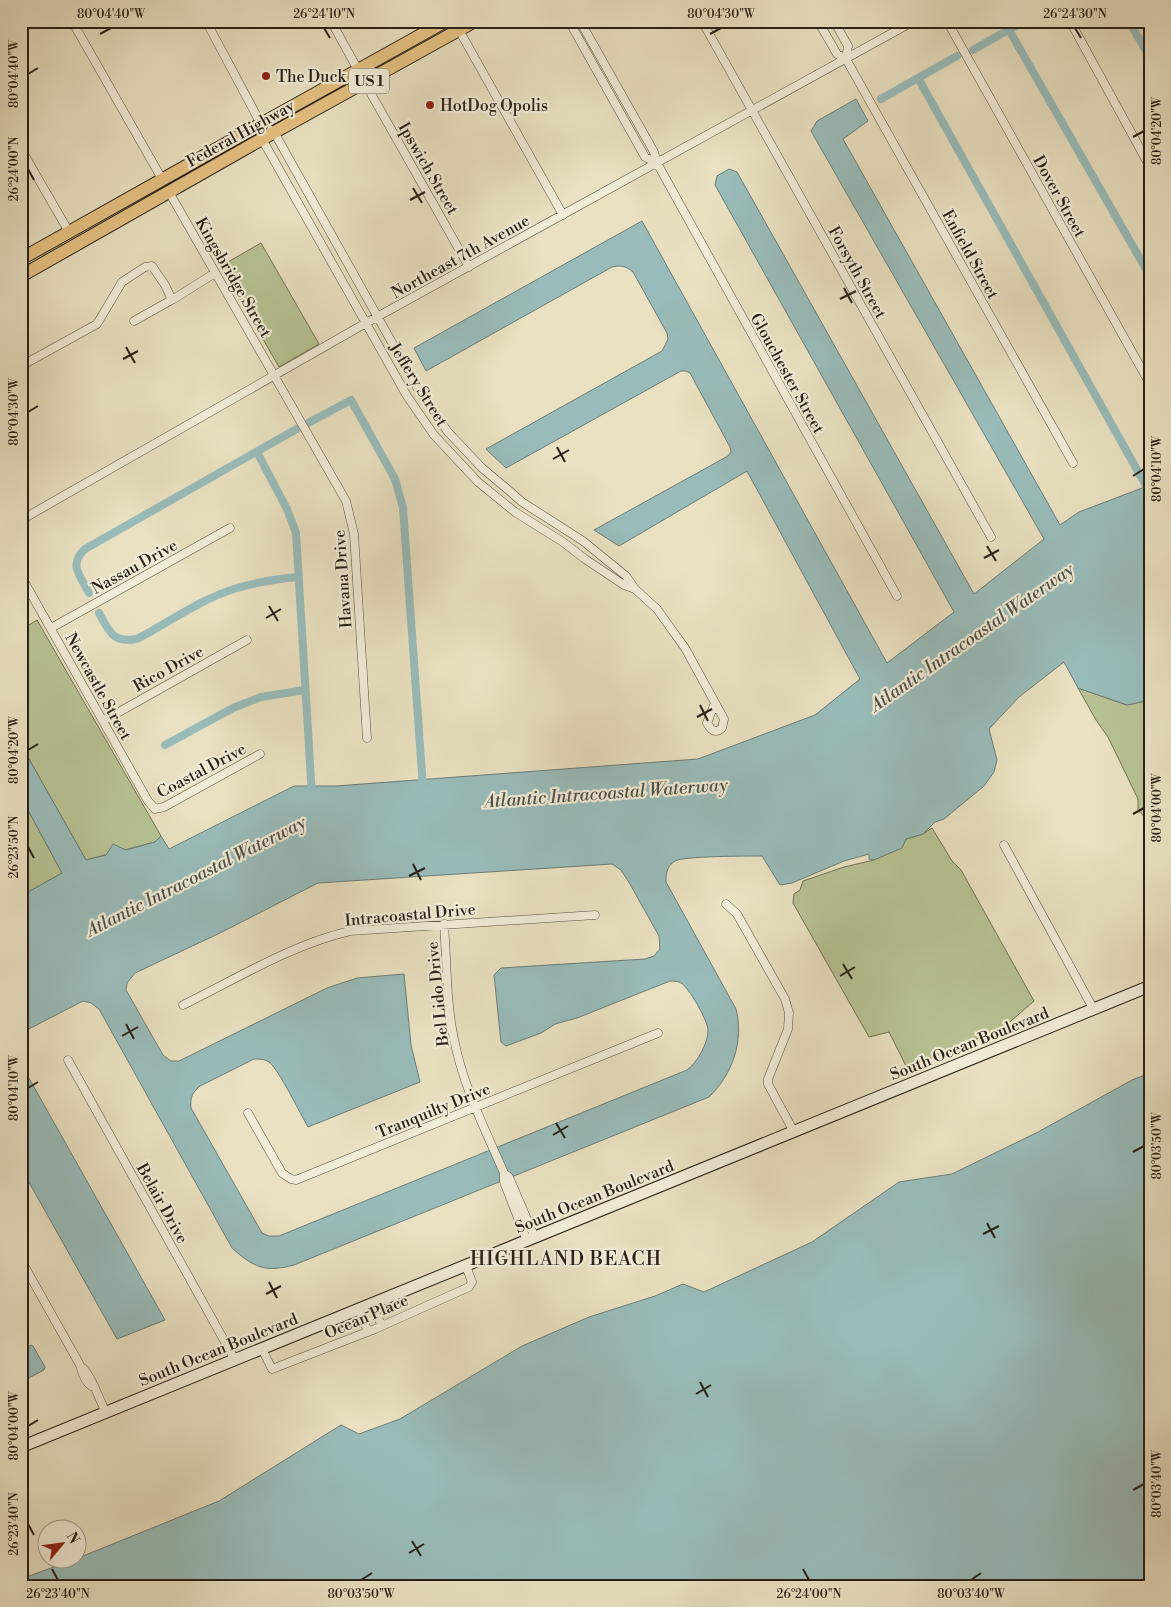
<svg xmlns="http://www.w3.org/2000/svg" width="1171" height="1607" font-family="'Libre Bodoni',serif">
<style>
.green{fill:#b7c293;stroke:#707255}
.water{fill:#99bcba;stroke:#6c7e79;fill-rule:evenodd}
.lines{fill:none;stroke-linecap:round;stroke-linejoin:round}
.canal{stroke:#99bcba;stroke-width:8}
.street-casing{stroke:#595142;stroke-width:9}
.secondary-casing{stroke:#292117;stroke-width:13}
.primary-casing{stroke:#292117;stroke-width:14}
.street{stroke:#f1ecd7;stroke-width:8}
.secondary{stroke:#f1ecd7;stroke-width:11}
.primary{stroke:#e4c081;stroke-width:12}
.ticks{fill:none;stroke:#292117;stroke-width:2}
.poi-dot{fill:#8f2418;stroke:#f1ecd7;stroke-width:2}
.labels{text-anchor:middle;stroke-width:4.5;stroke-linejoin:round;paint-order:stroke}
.shield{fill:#f1ecd7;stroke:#655e51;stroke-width:1}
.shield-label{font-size:15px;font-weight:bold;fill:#292117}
.poi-label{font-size:16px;fill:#292117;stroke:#f1ecd7;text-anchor:start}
.street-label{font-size:16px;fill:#292117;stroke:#f1ecd7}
.water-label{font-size:18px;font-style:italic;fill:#4b5048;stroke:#f1ecd7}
.quarter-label{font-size:19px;letter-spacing:1px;fill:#292117;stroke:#f1ecd7}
.neatline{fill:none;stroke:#292117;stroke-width:2}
.ticks-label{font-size:12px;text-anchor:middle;fill:#292117}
</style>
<rect width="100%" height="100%" fill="#e9e1c2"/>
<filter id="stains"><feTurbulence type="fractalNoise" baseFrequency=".004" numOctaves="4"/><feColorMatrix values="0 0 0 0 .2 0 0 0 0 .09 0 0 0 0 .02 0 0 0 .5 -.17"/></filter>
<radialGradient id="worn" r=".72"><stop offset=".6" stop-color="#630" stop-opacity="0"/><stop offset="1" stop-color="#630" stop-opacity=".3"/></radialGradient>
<path class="green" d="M261,243L319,344L279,367L221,266Z
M37,620L161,836L155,842L86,860L21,745V630Z
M1078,688L1127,705L1150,700V823L1138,810V799L1108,737L1096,720Z
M21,797L62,873L21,896Z
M932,828L952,861L961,870L1034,1001L1003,1028L907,1068L889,1032L869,1037L793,903L794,894L800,890L803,881L844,867L874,860L906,839L923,834Z"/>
<path class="water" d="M856,99L868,121L843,139L1060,525L1079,512L1150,485V700L1127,705L1078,688L1064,662L1019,697L989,729L997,760L994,772L984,786L944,819L935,822L923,834L906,839L902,848L874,860L869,859V854L844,861L792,883L780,885L762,856C748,856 683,856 675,861C667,866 666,873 666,882L736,1009C744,1040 733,1074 709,1097L294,1265C265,1273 253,1267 232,1248L99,1009L91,1003L83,1001L21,1033V896L62,873L21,797V745L86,860L106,855L113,844L126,850L155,842L161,836L169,849L294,786H336L698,759L815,715L860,679L747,471L619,546L594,530L728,456L731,452L730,447L690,373L686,371H681L506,468L486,449L662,351L668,339L667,333L633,272C626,266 621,265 612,267L426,371L414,348L642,221L887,663L954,612L715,185L717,176L729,169L737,172L974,594L1044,539L811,131L817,121ZM612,864L621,870L630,884L659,936L660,949L654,956L645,959L501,968L494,975L501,1042L506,1046L541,1033L555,1024L577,1018L670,981C673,981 678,981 681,983C689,987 707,1020 708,1029C709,1042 697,1063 687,1070L279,1236H269L262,1233L191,1108C190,1097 192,1093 200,1086L254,1059C260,1059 264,1059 269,1062C278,1068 301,1115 308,1127L420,1082L411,1045L404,974L357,978L327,988L179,1061H171L163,1055L126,990L127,983L135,973L220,933L318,883Z
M21,1064L165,1320L117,1339L21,1168Z
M1150,1073V1586H21V1579L73,1560H78V1558L219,1501L341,1425L359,1434L400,1419L522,1346L589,1317L655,1296L683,1284L704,1292L812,1242L899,1182L952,1174L1038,1132L1132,1080Z
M31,1345L33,1346L45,1367L44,1370L21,1382V1351Z"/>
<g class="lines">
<path class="canal" d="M1129,21L1150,58
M1009,30L1150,276
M973,50L1024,21
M918,78L1150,493
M881,99L957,56
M257,452L287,509L296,533L312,796
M89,593C80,575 68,565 85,549L293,431L351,400L395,479L403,508L423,788
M99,613C110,633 113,643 137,639C169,622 203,598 237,588C257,582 278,579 298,577
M165,745L233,708L261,697L305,690"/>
<defs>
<path id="street" d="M72,21L162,179
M206,21L261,124L262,139L407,396L434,435L478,482L515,512L563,542L585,559L624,585L635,589
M331,21L358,70
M569,21L645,157L657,163L654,152L580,21
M702,21L991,537
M818,21L837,54L846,59L1073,463
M834,21L848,46L846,59
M947,21L1150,384
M1070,21L1150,167
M459,30L563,215
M365,83L469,267
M271,130L274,132L418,389L448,432L482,468L506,488L522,502L583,541L626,576L635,589L657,609L672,630L685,648L724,719L722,728C715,734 711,730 707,723L715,703
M21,149L69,232
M657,163L897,596
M169,192L346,501L354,534L367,738
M134,321L175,298
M21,366L97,324L122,282L145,267L152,266L165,285L172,300L215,273
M21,520L366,323L914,21
M21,576L148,801L155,809L164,807L260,754
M51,628L230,528
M103,721L247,640
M1004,845L1094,1010
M726,904L737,914L785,999L789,1013L788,1029L768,1079V1084L794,1132
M444,924C447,962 446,1002 454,1039C463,1086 485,1129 504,1173V1182L527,1241
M183,1005C236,979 293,944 350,931L595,915
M68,1060L235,1360
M248,1113L282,1173L291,1179L296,1180L658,1033
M504,1173L509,1177L535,1238
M21,1260L80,1365C82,1373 86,1385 94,1387
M371,1304L382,1326
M359,1309L368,1332
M262,1349L272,1369L375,1329L469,1287L472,1282L466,1266
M83,1368C94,1380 98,1398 106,1412"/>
<path id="secondary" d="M21,1447L1150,986"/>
<path id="primary" d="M21,259L261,124L446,21
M21,276L262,139L475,21"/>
</defs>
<use href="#street" class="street-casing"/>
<use href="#secondary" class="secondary-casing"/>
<use href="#primary" class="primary-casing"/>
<use href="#street" class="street"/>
<use href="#secondary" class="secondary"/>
<use href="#primary" class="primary"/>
</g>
<path class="ticks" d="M324,28L330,38M1075,28L1081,38M100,34L111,28M710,34L721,28M28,74L38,68M1133,137L1144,131M28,169L34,180M413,188L422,203M410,200L425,192M844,288L852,303M840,299L856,291M126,347L135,363M123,359L138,351M28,412L38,406M557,447L565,462M553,459L569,450M1133,476L1144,469M987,546L996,561M984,558L999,550M269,606L278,621M266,618L281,609M700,705L708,721M697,717L712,709M28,750L38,744M1133,814L1144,808M28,847L34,858M413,864L421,880M409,876L425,868M843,964L852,979M840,976L855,967M126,1024L134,1039M122,1036L138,1027M28,1088L38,1082M556,1123L565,1138M553,1135L568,1126M1133,1152L1144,1146M987,1223L995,1238M983,1234L999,1226M269,1282L277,1298M266,1294L281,1286M700,1382L708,1397M696,1394L711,1385M28,1426L38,1420M1133,1490L1144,1484M28,1524L34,1535M412,1541L421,1556M409,1553L424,1544M52,1569L58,1580M803,1569L809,1580M361,1580L372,1573M971,1580L981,1573"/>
<g class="poi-dot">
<circle cx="266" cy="76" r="5"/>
<circle cx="430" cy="105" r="5"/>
</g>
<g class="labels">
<rect class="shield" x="349" y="68.5" width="40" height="25" rx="4"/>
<g class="shield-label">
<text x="369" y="86">US 1</text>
</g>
<g class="poi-label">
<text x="276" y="82">The Duck</text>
<text x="440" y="111">HotDog Opolis</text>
</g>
<g class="street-label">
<text transform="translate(240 133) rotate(-29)" y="6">Federal Highway</text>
<text transform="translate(429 168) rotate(60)" y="6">Ipswich Street</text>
<text transform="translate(1060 196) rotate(61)" y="6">Dover Street</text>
<text transform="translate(971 254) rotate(61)" y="6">Enfield Street</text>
<text transform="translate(460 256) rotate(-29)" y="6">Northeast 7th Avenue</text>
<text transform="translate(858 272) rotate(61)" y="6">Forsyth Street</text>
<text transform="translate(234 277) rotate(60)" y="6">Kingsbridge Street</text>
<text transform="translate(788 373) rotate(61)" y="6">Glouchester Street</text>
<text transform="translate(419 384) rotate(58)" y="6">Jeffery Street</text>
<text transform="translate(134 566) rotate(-29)" y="6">Nassau Drive</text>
<text transform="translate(342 579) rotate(-94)" y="6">Havana Drive</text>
<text transform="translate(168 668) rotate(-29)" y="6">Rico Drive</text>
<text transform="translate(99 686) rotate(61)" y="6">Newcastle Street</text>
<text transform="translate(201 770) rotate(-28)" y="6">Coastal Drive</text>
<text transform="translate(410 914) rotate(-5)" y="6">Intracoastal Drive</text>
<text transform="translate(437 994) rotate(-96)" y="6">Bel Lido Drive</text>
<text transform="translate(969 1043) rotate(-22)" y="6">South Ocean Boulevard</text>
<text transform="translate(433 1110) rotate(-22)" y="6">Tranquilty Drive</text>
<text transform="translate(594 1196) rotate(-22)" y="6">South Ocean Boulevard</text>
<text transform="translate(163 1203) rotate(61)" y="6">Belair Drive</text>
<text transform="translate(366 1316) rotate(-23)" y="6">Ocean Place</text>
<text transform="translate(218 1349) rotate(-22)" y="6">South Ocean Boulevard</text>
</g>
<g class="water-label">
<text transform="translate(972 637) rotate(-35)" y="6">Atlantic Intracoastal Waterway</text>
<text transform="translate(606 793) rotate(-4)" y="6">Atlantic Intracoastal Waterway</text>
<text transform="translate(196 876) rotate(-27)" y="6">Atlantic Intracoastal Waterway</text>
</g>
<g class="quarter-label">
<text x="566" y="1265">HIGHLAND BEACH</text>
</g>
</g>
<rect width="1171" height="1607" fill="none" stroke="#e9e1c2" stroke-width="55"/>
<g transform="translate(62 1544) rotate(61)"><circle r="24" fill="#f1ecd7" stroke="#a19b8a"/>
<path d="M0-4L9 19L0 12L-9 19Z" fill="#8f2418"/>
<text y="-8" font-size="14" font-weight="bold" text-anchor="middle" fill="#292117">N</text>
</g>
<rect x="28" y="28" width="1116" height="1552" class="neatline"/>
<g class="ticks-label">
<text x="111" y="18">80°04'40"W</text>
<text x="324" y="18">26°24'10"N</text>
<text x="721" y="18">80°04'30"W</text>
<text x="1075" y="18">26°24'30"N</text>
<text transform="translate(14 74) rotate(-90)" y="4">80°04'40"W</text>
<text transform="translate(1157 131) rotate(-90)" y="4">80°04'20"W</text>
<text transform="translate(14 169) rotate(-90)" y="4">26°24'00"N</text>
<text transform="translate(14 412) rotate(-90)" y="4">80°04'30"W</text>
<text transform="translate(1157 469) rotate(-90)" y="4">80°04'10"W</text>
<text transform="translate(14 750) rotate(-90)" y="4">80°04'20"W</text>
<text transform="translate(1157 808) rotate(-90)" y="4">80°04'00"W</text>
<text transform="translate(14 847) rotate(-90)" y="4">26°23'50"N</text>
<text transform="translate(14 1088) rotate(-90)" y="4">80°04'10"W</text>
<text transform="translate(1157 1146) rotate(-90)" y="4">80°03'50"W</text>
<text transform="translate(14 1426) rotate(-90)" y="4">80°04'00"W</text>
<text transform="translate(1157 1484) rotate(-90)" y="4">80°03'40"W</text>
<text transform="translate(14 1524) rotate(-90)" y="4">26°23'40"N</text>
<text x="58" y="1598">26°23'40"N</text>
<text x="361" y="1598">80°03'50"W</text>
<text x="809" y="1598">26°24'00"N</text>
<text x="971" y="1598">80°03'40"W</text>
</g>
<rect width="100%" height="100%" filter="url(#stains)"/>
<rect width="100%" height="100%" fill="url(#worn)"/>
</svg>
